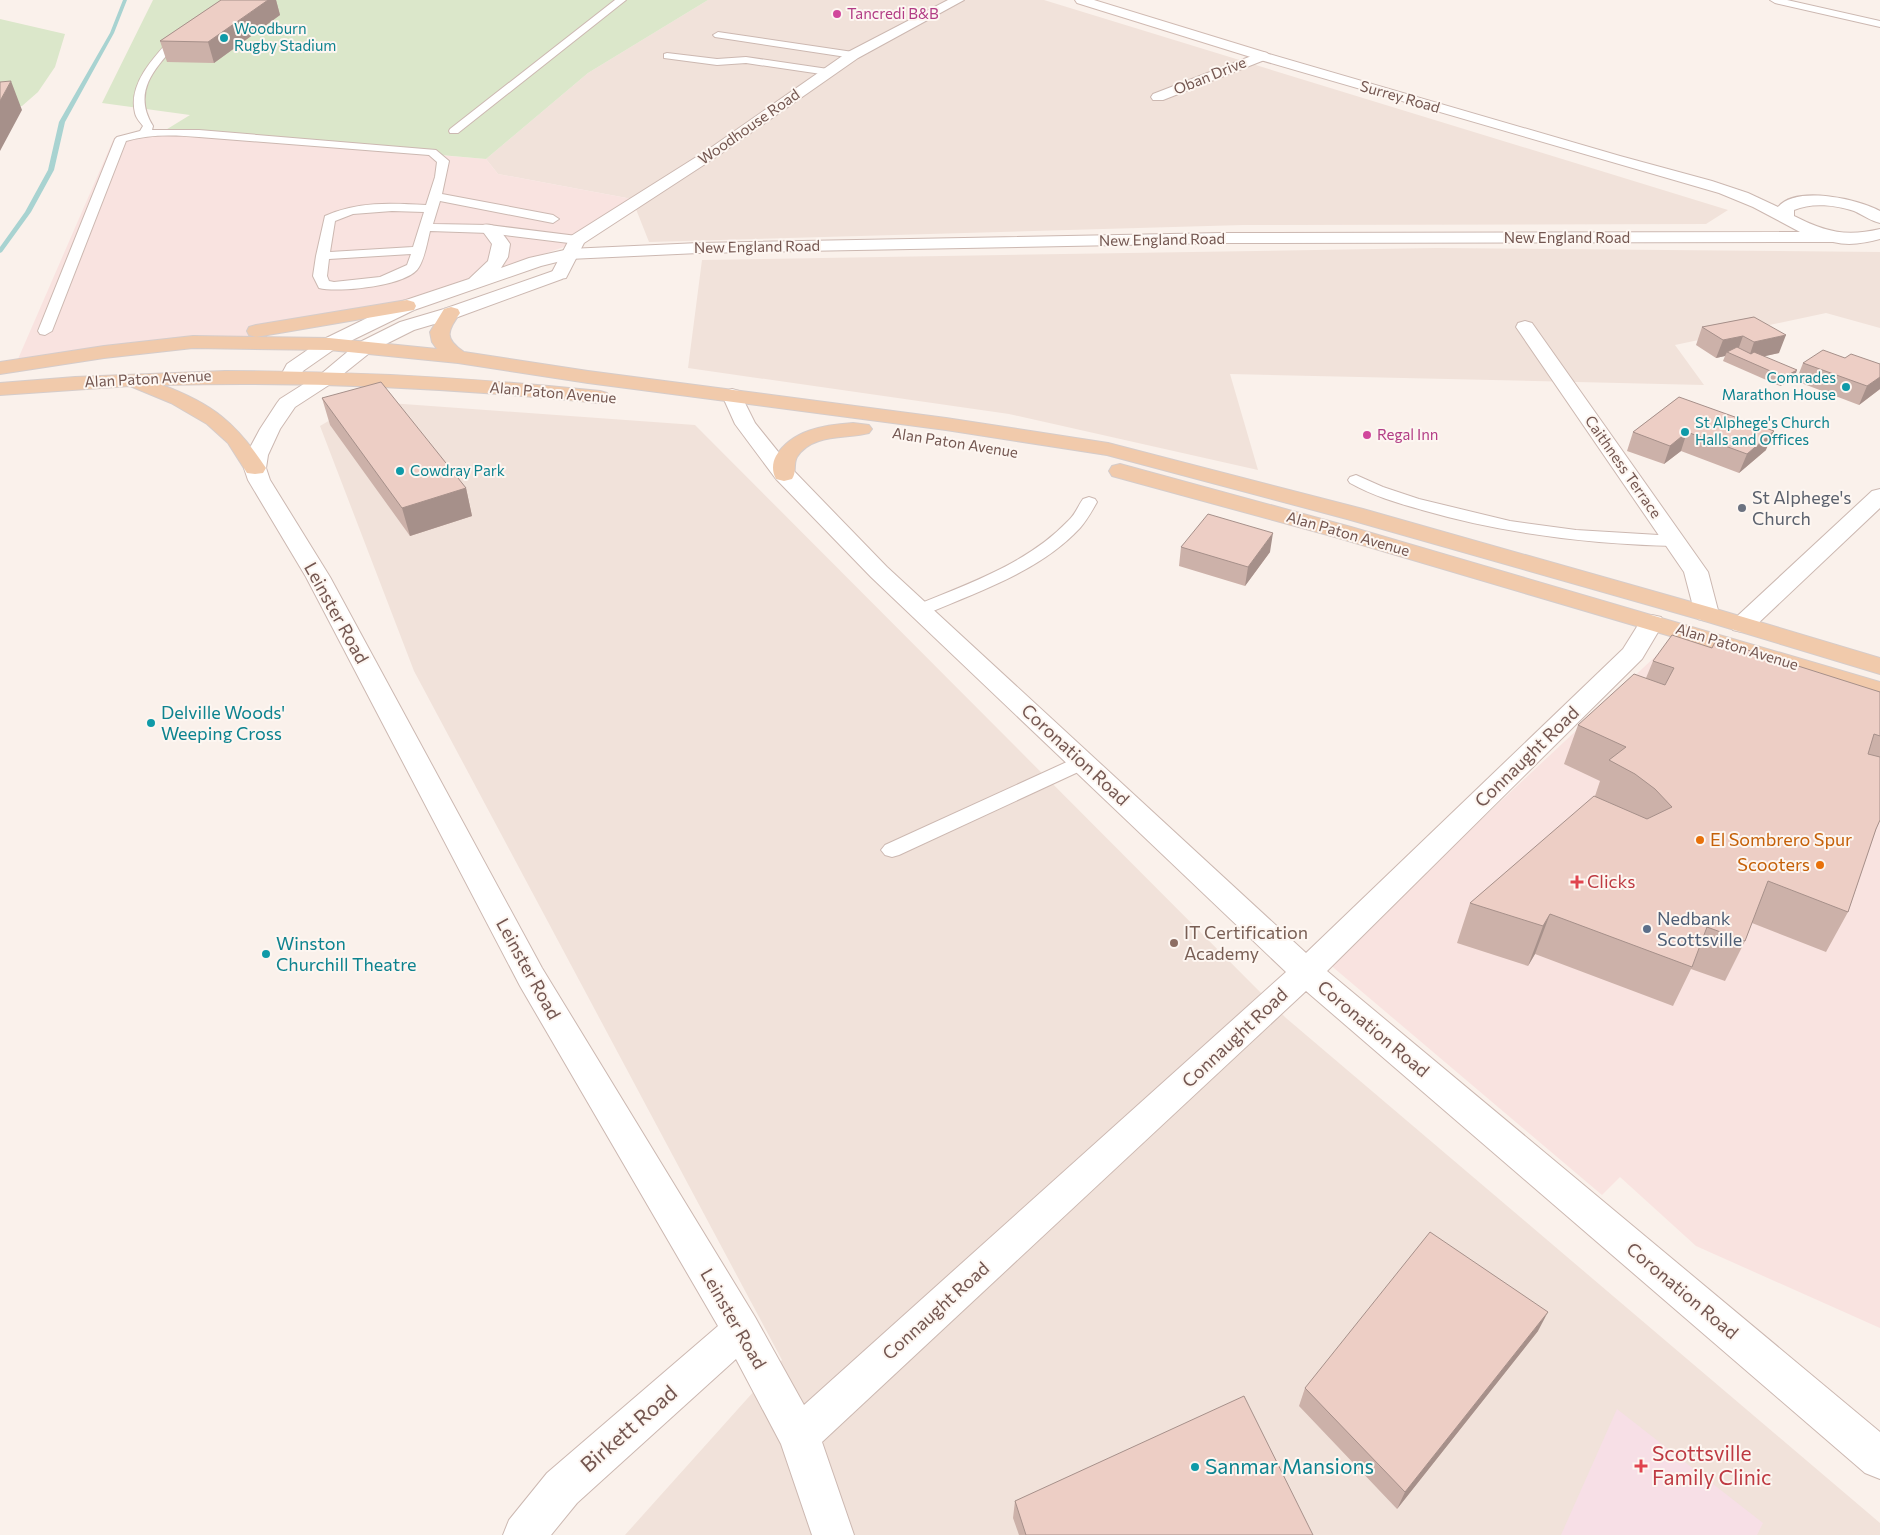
<svg xmlns="http://www.w3.org/2000/svg" width="1880" height="1535" font-family="Commissioner,sans-serif">
<style>
.residential{fill:#f1e2da}
.commercial{fill:#f9e3e0}
.medical{fill:#f7dfe6}
.green{fill:#dbe7ca}
.lines{fill:none;stroke-linecap:round;stroke-linejoin:round}
.stream{fill:#a8d3d1;fill-rule:evenodd}
.service-casing{stroke:#ccb8b1;stroke-width:2}
.minor-casing{stroke:#ccb8b1;stroke-width:2}
.tertiary-casing{stroke:#ccb8b1;stroke-width:2}
.secondary-casing{stroke:#d0bab2;stroke-width:2}
.primary-casing{stroke:#d5ccca;stroke-width:2}
.service{fill:#fff;fill-rule:evenodd}
.minor{fill:#fff;fill-rule:evenodd}
.tertiary{fill:#fff;fill-rule:evenodd}
.secondary{fill:#fff;fill-rule:evenodd}
.primary{fill:#f1caab;fill-rule:evenodd}
.wall{fill:#ccb1a9}
.shaded-wall{fill:#a6908a}
.building{fill:#edcec5;stroke:#a6908a}
.hotel-dot{fill:#d1479c;stroke:#fdf6f1;stroke-width:2}
.culture-dot{fill:#0f9aa8;stroke:#fdf6f1;stroke-width:2}
.worship-dot{fill:#6b7280;stroke:#fdf6f1;stroke-width:2}
.food-dot{fill:#e8710a;stroke:#fdf6f1;stroke-width:2}
.health-dot{fill:#e0444e;stroke:#fdf6f1;stroke-width:2}
.service-dot{fill:#5c6f8a;stroke:#fdf6f1;stroke-width:2}
.education-dot{fill:#8d6e63;stroke:#fdf6f1;stroke-width:2}
.labels{text-anchor:middle;stroke-width:4;stroke-linejoin:round;paint-order:stroke}
.far-hotel-label{font-size:15px;fill:#b23c85;stroke:#fdf6f1;text-anchor:start}
.far-culture-label{font-size:15px;fill:#0d838f;stroke:#fdf6f1;text-anchor:start}
.far-street-label{font-size:15px;fill:#735650;stroke:#fdf6f1}
.worship-label{font-size:18px;fill:#5b616d;stroke:#fdf6f1;text-anchor:start}
.street-label{font-size:18px;fill:#735650;stroke:#fdf6f1}
.culture-label{font-size:18px;fill:#0d838f;stroke:#fdf6f1;text-anchor:start}
.food-label{font-size:18px;fill:#c56008;stroke:#fdf6f1;text-anchor:start}
.health-label{font-size:18px;fill:#be3a42;stroke:#fdf6f1;text-anchor:start}
.service-label{font-size:18px;fill:#4e5e75;stroke:#fdf6f1;text-anchor:start}
.education-label{font-size:18px;fill:#785e54;stroke:#fdf6f1;text-anchor:start}
.near-street-label{font-size:21px;fill:#735650;stroke:#fdf6f1}
.near-health-label{font-size:21px;fill:#be3a42;stroke:#fdf6f1;text-anchor:start}
.near-culture-label{font-size:21px;fill:#0d838f;stroke:#fdf6f1;text-anchor:start}
</style>
<rect width="100%" height="100%" fill="#faf1eb"/>
<path class="residential" d="M708,0H1044L1728,210L1706,224L1243,225L649,242L632,199L498,174L486,159L588,73Z
M1436,248L1880,252V328L1826,313L1675,345L1704,385L1230,374L1258,470L1009,414L688,368L702,260Z
M362,401L695,425L1286,1018L1880,1523V1535H625L782,1360L414,671L320,426Z"/>
<path class="commercial" d="M157,132L486,159L498,174L632,199L567,246L345,321L250,338L18,359L114,138Z
M1659,653L1880,722V1328L1696,1246L1620,1177L1602,1195L1328,963Z"/>
<path class="medical" d="M1617,1409L1763,1523L1757,1535H1561Z"/>
<path class="green" d="M153,0H708L588,73L486,159L164,131L190,115L102,103Z
M0,19L65,34L55,67L38,92L22,106L0,108Z"/>
<g class="lines">
<path class="stream" d="M123,0H127L114,33L65,122L54,170L31,212L2,252L0,253V247L25,212L48,170L59,122L110,33Z"/>
<defs>
<path id="service" d="M615,0H626L458,133H450L449,131L450,129Z
M1770,0H1787L1880,21V27L1775,3Z
M182,29L187,32C164,61 128,86 153,126L152,130H199L436,150L449,161L442,194L553,215L559,219L553,223L440,201L433,224L489,225L577,236L583,240L577,244L489,233L430,231C427,243 425,257 419,267C409,286 338,293 319,288L313,276L316,256L325,216C357,201 392,203 426,205L435,177L437,162L429,155L199,137C174,135 150,134 126,141L52,331L45,335L40,334L38,331L115,139L117,137L140,131L143,126C140,122 136,118 135,113C127,81 160,51 179,30ZM392,211L424,212L413,247L330,252L335,221L353,214ZM411,254L407,265L380,277L334,282L329,281L327,276L329,259Z
M718,32L853,52L858,55L853,58L715,37L713,35Z
M667,53L717,59L746,57L828,69L833,72L828,75L746,63L717,65L664,58V54Z
M1356,475L1383,487L1419,499L1510,521L1576,530L1675,536L1681,537L1683,541L1681,545L1675,546C1589,544 1505,534 1422,510C1398,503 1373,496 1350,483L1348,480L1350,477Z
M1089,497L1095,499L1097,502C1092,511 1087,520 1080,528C1040,571 980,591 926,614L920,615L914,614L911,610L914,606C967,584 1027,564 1068,521C1075,515 1078,506 1083,499Z
M1082,755L1089,757L1092,762L1089,767L899,855L892,857L885,855L881,850L885,845Z"/>
<path id="minor" d="M948,0H964L858,58L719,155L584,243L566,278L560,279L554,278L551,274L571,236L709,149L848,52Z
M1262,52L1267,53L1269,56L1267,59L1163,100H1153L1151,97L1153,94Z
M1525,321L1532,323L1708,572L1719,614L1716,619L1707,621L1698,619L1695,614L1684,572L1516,327L1518,323Z
M325,373L332,375L335,379L332,383L295,407L280,429L268,455L266,468L270,480L330,577L542,968L755,1317L804,1405L1286,972L871,577L776,479L735,424L722,395L725,391L732,389L739,391L755,423L792,469L887,567L1306,953L1623,649L1643,617L1652,615L1661,617L1664,622L1642,659L1327,971L1880,1432V1479L1865,1473L1306,991L822,1442L854,1535H812L781,1444L736,1359L577,1503L551,1535H503L509,1520L547,1473L718,1326L520,986L306,577L248,480L244,468L246,455L260,429L277,403L280,399L318,375Z
M1880,489V508L1751,630L1742,632L1733,630L1730,625L1733,620L1872,491Z"/>
<path id="tertiary" d="M1262,52L1620,156L1712,181L1748,193L1778,207C1796,185 1859,199 1880,211V223C1871,221 1863,215 1854,211C1836,205 1812,202 1794,210V216C1825,232 1846,237 1880,229V239C1864,243 1850,246 1833,242L1222,243L699,253L569,259L541,266L414,310L336,348L303,371L297,381L290,383L283,381L280,377L287,364L322,340L400,302L469,279L488,261L492,244L481,229L483,225C496,222 503,234 510,244L508,257L501,268L529,258L569,249L699,243L1222,233L1800,232L1753,207L1719,193L1257,59L1255,56L1257,53Z
M556,270L562,271L565,275L562,279L458,317L414,330L372,351L332,383L325,385L318,383L315,379L358,343L400,322L444,309Z"/>
<path id="secondary" d="M1075,0H1094L1267,53L1269,56L1267,59H1257L1077,3Z"/>
<path id="primary" d="M407,300L414,302L416,306L414,310L256,337L249,335L247,331L249,327L256,325Z
M451,307L458,309L460,313C448,331 443,338 464,352L588,371L946,418L1108,443L1363,509L1716,609L1880,658V674L1698,619L1347,519L1107,455L946,430L588,383L458,363L329,350L193,348L104,358L0,374V362L104,346L193,336L329,338L437,349L432,342L430,332L444,309Z
M225,371C351,371 475,378 600,391L607,393L610,397L607,401L600,403C454,388 309,381 162,385C213,404 236,423 266,468L263,473L255,474L247,473L228,443L207,424L171,403L130,386L0,395V383L75,377Z
M853,423L869,425L872,429L869,433C847,439 812,433 797,457C793,464 797,472 792,479L784,481L776,479C772,472 772,463 776,456C792,430 824,425 853,423Z
M1120,464L1351,527L1880,682V698L1335,537L1112,476L1109,471L1112,466Z"/>
</defs>
<use href="#service" class="service-casing"/>
<use href="#minor" class="minor-casing"/>
<use href="#tertiary" class="tertiary-casing"/>
<use href="#secondary" class="secondary-casing"/>
<use href="#primary" class="primary-casing"/>
<use href="#service" class="service"/>
<use href="#minor" class="minor"/>
<use href="#tertiary" class="tertiary"/>
<use href="#secondary" class="secondary"/>
<use href="#primary" class="primary"/>
</g>
<path class="wall" d="M221,0H276L280,15L214,63L167,62L160,41Z
M1754,317L1779,353L1764,356L1794,379L1780,386L1723,361L1725,356L1716,358L1696,345L1702,327Z
M1845,358L1880,364V389L1859,405L1796,381L1803,363Z
M1679,397L1766,450L1739,473L1681,451L1664,464L1627,451L1633,432Z
M322,398L466,488L472,516L410,536L330,425Z
M1181,547L1270,552L1245,586L1179,566Z
M1712,648L1880,692V820L1876,829L1848,912L1826,952L1752,923L1745,941L1725,981L1691,969L1673,1006L1535,954L1528,966L1457,943L1470,903L1595,796L1600,781L1564,764L1578,725L1646,678L1653,661Z
M1538,1331L1397,1509L1299,1406L1305,1388Z
M1015,1501L1313,1535H1019L1013,1518Z"/>
<path class="shaded-wall" d="M268,0H276L280,15L214,63L208,42Z
M11,81L22,110L0,151V101Z
M1786,335L1779,353L1748,360L1754,342Z
M1743,336L1737,353L1727,352L1725,356L1716,358L1723,340Z
M1797,370L1794,379L1780,386L1784,377Z
M1880,377V389L1859,405L1867,386Z
M1774,431L1766,450L1739,473L1747,454Z
M1687,432L1681,451L1664,464L1670,446Z
M466,488L472,516L410,536L402,508Z
M1273,533L1270,552L1245,586L1248,567Z
M1550,914L1535,954L1528,966L1543,926Z
M1548,1312L1538,1331L1397,1509L1405,1492Z"/>
<path class="building" d="M221,0H268L208,42L160,41Z
M11,81L0,101V82Z
M1754,317L1786,335L1754,342L1743,336L1723,340L1702,327Z
M1737,347L1751,354L1754,352L1797,370L1784,377L1727,352Z
M1823,350L1845,358L1851,354L1880,364V377L1867,386L1803,363Z
M381,382L466,488L402,508L322,398Z
M1679,397L1774,431L1747,454L1687,432L1670,446L1633,432Z
M1208,514L1273,533L1248,567L1181,547Z
M1672,635L1712,648L1716,640L1880,692V736L1874,734L1868,754L1880,757V820L1876,829L1848,912L1768,881L1745,941L1707,927L1692,967L1550,914L1543,926L1470,903L1594,796L1647,819L1672,807L1655,789L1635,774L1609,760L1626,747L1578,725L1634,674L1665,685L1674,668L1653,661Z
M1430,1232L1548,1312L1405,1492L1305,1388Z
M1244,1396L1313,1535H1026L1015,1501Z"/>
<g class="hotel-dot">
<circle cx="837" cy="14" r="5"/>
<circle cx="1367" cy="435" r="5"/>
</g>
<g class="culture-dot">
<circle cx="224" cy="38" r="5"/>
<circle cx="1846" cy="387" r="5"/>
<circle cx="1685" cy="432" r="5"/>
<circle cx="400" cy="471" r="5"/>
<circle cx="151" cy="723" r="5"/>
<circle cx="266" cy="954" r="5"/>
<circle cx="1195" cy="1467" r="5"/>
</g>
<circle class="worship-dot" cx="1742" cy="508" r="5"/>
<g class="food-dot">
<circle cx="1700" cy="840" r="5"/>
<circle cx="1820" cy="865" r="5"/>
</g>
<g class="health-dot">
<path d="M1574.5 874.5h5v5h5v5h-5v5h-5v-5h-5v-5h5z"/>
<path d="M1638.5 1458.5h5v5h5v5h-5v5h-5v-5h-5v-5h5z"/>
</g>
<circle class="service-dot" cx="1647" cy="929" r="5"/>
<circle class="education-dot" cx="1174" cy="943" r="5"/>
<g class="labels">
<g class="far-hotel-label">
<text x="847" y="19">Tancredi B&amp;B</text>
<text x="1377" y="440">Regal Inn</text>
</g>
<g class="far-culture-label">
<text x="234" y="34">Woodburn<tspan x="234" dy="17">Rugby Stadium</tspan></text>
<text x="1836" y="383" text-anchor="end">Comrades<tspan x="1836" dy="17">Marathon House</tspan></text>
<text x="1695" y="428">St Alphege's Church<tspan x="1695" dy="17">Halls and Offices</tspan></text>
<text x="410" y="476">Cowdray Park</text>
</g>
<g class="far-street-label">
<text transform="translate(1210 76) rotate(-22)" y="5">Oban Drive</text>
<text transform="translate(1400 97) rotate(16)" y="5">Surrey Road</text>
<text transform="translate(749 127) rotate(-35)" y="5">Woodhouse Road</text>
<text x="1567" y="243">New England Road</text>
<text transform="translate(1162 240) rotate(-1)" y="5">New England Road</text>
<text transform="translate(757 247) rotate(-1)" y="5">New England Road</text>
<text transform="translate(148 379) rotate(-3)" y="5">Alan Paton Avenue</text>
<text transform="translate(553 393) rotate(5)" y="5">Alan Paton Avenue</text>
<text transform="translate(955 443) rotate(9)" y="5">Alan Paton Avenue</text>
<text transform="translate(1623 467) rotate(55)" y="5">Caithness Terrace</text>
<text transform="translate(1348 534) rotate(16)" y="5">Alan Paton Avenue</text>
<text transform="translate(1737 647) rotate(17)" y="5">Alan Paton Avenue</text>
</g>
<g class="worship-label">
<text x="1752" y="504">St Alphege's<tspan x="1752" dy="21">Church</tspan></text>
</g>
<g class="street-label">
<text transform="translate(336 613) rotate(61)" y="6">Leinster Road</text>
<text transform="translate(1075 755) rotate(43)" y="6">Coronation Road</text>
<text transform="translate(1527 757) rotate(-44)" y="6">Connaught Road</text>
<text transform="translate(528 969) rotate(61)" y="6">Leinster Road</text>
<text transform="translate(1373 1029) rotate(40)" y="6">Coronation Road</text>
<text transform="translate(1235 1038) rotate(-43)" y="6">Connaught Road</text>
<text transform="translate(1682 1291) rotate(40)" y="6">Coronation Road</text>
<text transform="translate(936 1311) rotate(-42)" y="6">Connaught Road</text>
<text transform="translate(733 1319) rotate(60)" y="6">Leinster Road</text>
</g>
<g class="culture-label">
<text x="161" y="719">Delville Woods'<tspan x="161" dy="21">Weeping Cross</tspan></text>
<text x="276" y="950">Winston<tspan x="276" dy="21">Churchill Theatre</tspan></text>
</g>
<g class="food-label">
<text x="1710" y="846">El Sombrero Spur</text>
<text x="1810" y="871" text-anchor="end">Scooters</text>
</g>
<g class="health-label">
<text x="1587" y="888">Clicks</text>
</g>
<g class="service-label">
<text x="1657" y="925">Nedbank<tspan x="1657" dy="21">Scottsville</tspan></text>
</g>
<g class="education-label">
<text x="1184" y="939">IT Certification<tspan x="1184" dy="21">Academy</tspan></text>
</g>
<g class="near-street-label">
<text transform="translate(629 1429) rotate(-41)" y="7">Birkett Road</text>
</g>
<g class="near-health-label">
<text x="1652" y="1461">Scottsville<tspan x="1652" dy="24">Family Clinic</tspan></text>
</g>
<g class="near-culture-label">
<text x="1205" y="1474">Sanmar Mansions</text>
</g>
</g>
</svg>
